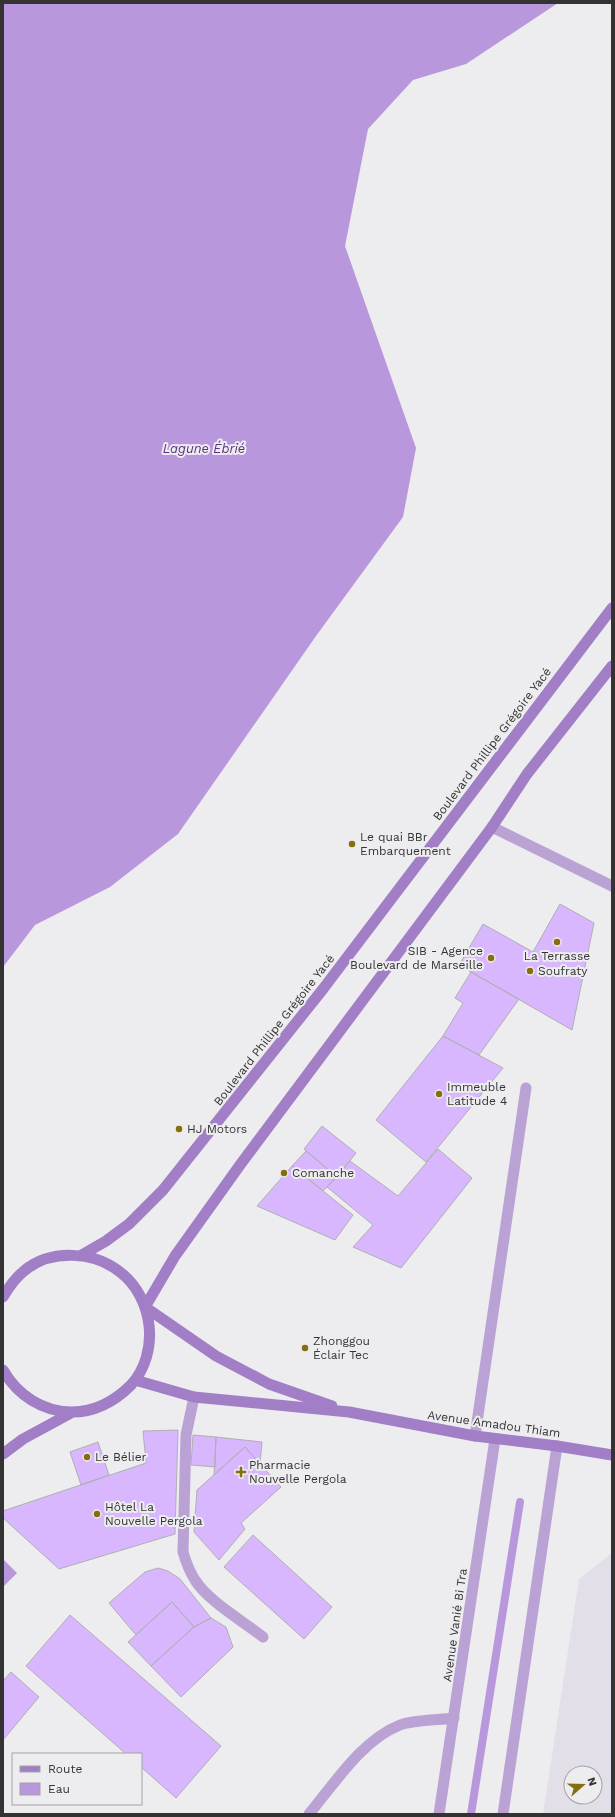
<svg xmlns="http://www.w3.org/2000/svg" width="615" height="1817" font-family="'Work Sans',sans-serif">
<style>
.built{fill:#e3dfe8;fill-rule:evenodd}
.water{fill:#b897dc}
.lines{fill:none;stroke-linecap:round;stroke-linejoin:round}
.stream{stroke:#b897dc;stroke-width:8}
.building{fill:#d8b7fe;stroke:#b0afb1}
.service{stroke:#baa3d4;stroke-width:11}
.minor{stroke:#baa3d4;stroke-width:11}
.tertiary{stroke:#baa3d4;stroke-width:11}
.secondary{stroke:#a17ec6;stroke-width:11}
.poi-dot{fill:#846f0e;stroke:#edecef;stroke-width:1.5}
.labels{text-anchor:middle;stroke-width:4;stroke-linejoin:round;paint-order:stroke}
.street-label{font-size:12px;fill:#343334;stroke:#edecef}
.poi-label{font-size:12px;fill:#343334;stroke:#edecef;text-anchor:start}
.water-label{font-size:13px;font-style:italic;fill:#5c3182;stroke:#edecef}
</style>
<rect width="100%" height="100%" fill="#edecef"/>
<path class="built" d="M612,1553V1814H543L579,1579ZM571,1773H595V1797H571Z"/>
<path class="water" d="M3,3H558L466,64L413,80L368,129L345,246L416,448L403,517L316,636L178,834L110,887L35,925L3,967Z
M3,1559L17,1573L3,1587Z"/>
<g class="lines">
<path class="stream" d="M471,1814L520,1502"/>
</g>
<path class="building" d="M560,904L594,923L572,1030L459,965L483,924L533,952Z
M471,972L519,999L479,1055L443,1036L463,1003L455,998Z
M443,1036L503,1068L426,1162L376,1120Z
M322,1126L356,1153L337,1177L304,1149Z
M438,1149L472,1178L401,1268L353,1247L373,1225L327,1187L350,1161L398,1196Z
M306,1151L337,1177L323,1191L292,1166Z
M292,1166L353,1215L335,1240L257,1206Z
M178,1430L175,1534L59,1569L3,1518V1511L146,1463L143,1431Z
M193,1435L216,1437L215,1467L191,1465Z
M216,1437L262,1442L260,1464L245,1447L214,1475Z
M98,1442L109,1475L81,1485L70,1452Z
M245,1447L281,1487L241,1523L245,1529L219,1560L194,1532L197,1490Z
M253,1535L332,1607L304,1639L224,1567Z
M158,1568L168,1571L180,1579L211,1618L194,1627L172,1602L136,1635L109,1603L145,1572Z
M172,1602L194,1627L151,1666L128,1642Z
M70,1615L221,1746L176,1798L141,1767V1754H126L26,1666Z
M211,1618L226,1627L233,1647L181,1697L151,1666L194,1627Z
M11,1672L39,1697L3,1740V1681Z"/>
<g class="lines">
<path class="service" d="M194,1397L186,1435L183,1552C186,1562 189,1571 195,1580C208,1601 243,1621 263,1637
M475,1436L526,1088
M309,1814C335,1783 362,1740 400,1725C413,1720 439,1720 454,1718"/>
<path class="minor" d="M492,827L612,886"/>
<path class="tertiary" d="M439,1814L495,1439
M503,1814L557,1446"/>
<path class="secondary" d="M80,1256L106,1241L129,1224L163,1190L323,989L612,608
M3,1297C9,1287 15,1278 24,1271C50,1249 94,1251 120,1272C154,1298 160,1353 131,1385C115,1401 95,1412 72,1412C43,1412 17,1395 3,1370
M145,1307L175,1256L240,1165L492,827L527,774L612,666
M145,1307L216,1356L269,1384L332,1406
M135,1380L194,1397L349,1412L475,1436L557,1446L612,1455
M3,1454L23,1439L71,1413"/>
</g>
<g class="poi-dot">
<circle cx="352" cy="844" r="4"/>
<circle cx="557" cy="942" r="4"/>
<circle cx="491" cy="958" r="4"/>
<circle cx="530" cy="971" r="4"/>
<circle cx="439" cy="1094" r="4"/>
<circle cx="179" cy="1129" r="4"/>
<circle cx="284" cy="1173" r="4"/>
<circle cx="305" cy="1348" r="4"/>
<circle cx="87" cy="1457" r="4"/>
<path d="M239 1466h4v4h4v4h-4v4h-4v-4h-4v-4h4z"/>
<circle cx="97" cy="1514" r="4"/>
</g>
<g class="labels">
<g class="street-label">
<text transform="translate(492 744) rotate(-53)" y="4">Boulevard Phillipe Grégoire Yacé</text>
<text transform="translate(274 1030) rotate(-52)" y="4">Boulevard Phillipe Grégoire Yacé</text>
<text transform="translate(494 1424) rotate(8)" y="4">Avenue Amadou Thiam</text>
<text transform="translate(455 1625) rotate(-82)" y="4">Avenue Vanié Bi Tra</text>
</g>
<g class="poi-label">
<text x="360" y="841">Le quai BBr<tspan x="360" dy="14">Embarquement</tspan></text>
<text x="483" y="955" text-anchor="end">SIB - Agence<tspan x="483" dy="14">Boulevard de Marseille</tspan></text>
<text x="557" y="960" text-anchor="middle">La Terrasse</text>
<text x="538" y="975">Soufraty</text>
<text x="447" y="1091">Immeuble<tspan x="447" dy="14">Latitude 4</tspan></text>
<text x="187" y="1133">HJ Motors</text>
<text x="292" y="1177">Comanche</text>
<text x="313" y="1345">Zhonggou<tspan x="313" dy="14">Éclair Tec</tspan></text>
<text x="95" y="1461">Le Bélier</text>
<text x="249" y="1469">Pharmacie<tspan x="249" dy="14">Nouvelle Pergola</tspan></text>
<text x="105" y="1511">Hôtel La<tspan x="105" dy="14">Nouvelle Pergola</tspan></text>
</g>
<g class="water-label">
<text x="204" y="453">Lagune Ébrié</text>
</g>
</g>
<rect width="615" height="1817" fill="none" stroke="#343334" stroke-width="8"/>
<rect x="12" y="1753" width="130" height="52" fill="#edecef" stroke="#a3a2a4"/>
<rect x="20" y="1766" width="20" height="6" fill="#a17ec6" stroke="#a3a2a4"/>
<text x="48" y="1773" font-size="12" fill="#343334">Route</text>
<rect x="20" y="1783" width="20" height="12" fill="#b897dc" stroke="#a3a2a4"/>
<text x="48" y="1793" font-size="12" fill="#343334">Eau</text>
<g transform="translate(583 1785) rotate(70)"><circle r="19" fill="#edecef" stroke="#a3a2a4"/>
<path d="M0-3L7 15L0 10L-7 15Z" fill="#846f0e"/>
<text y="-6" font-size="11" font-weight="bold" text-anchor="middle" fill="#343334">N</text>
</g>
</svg>
